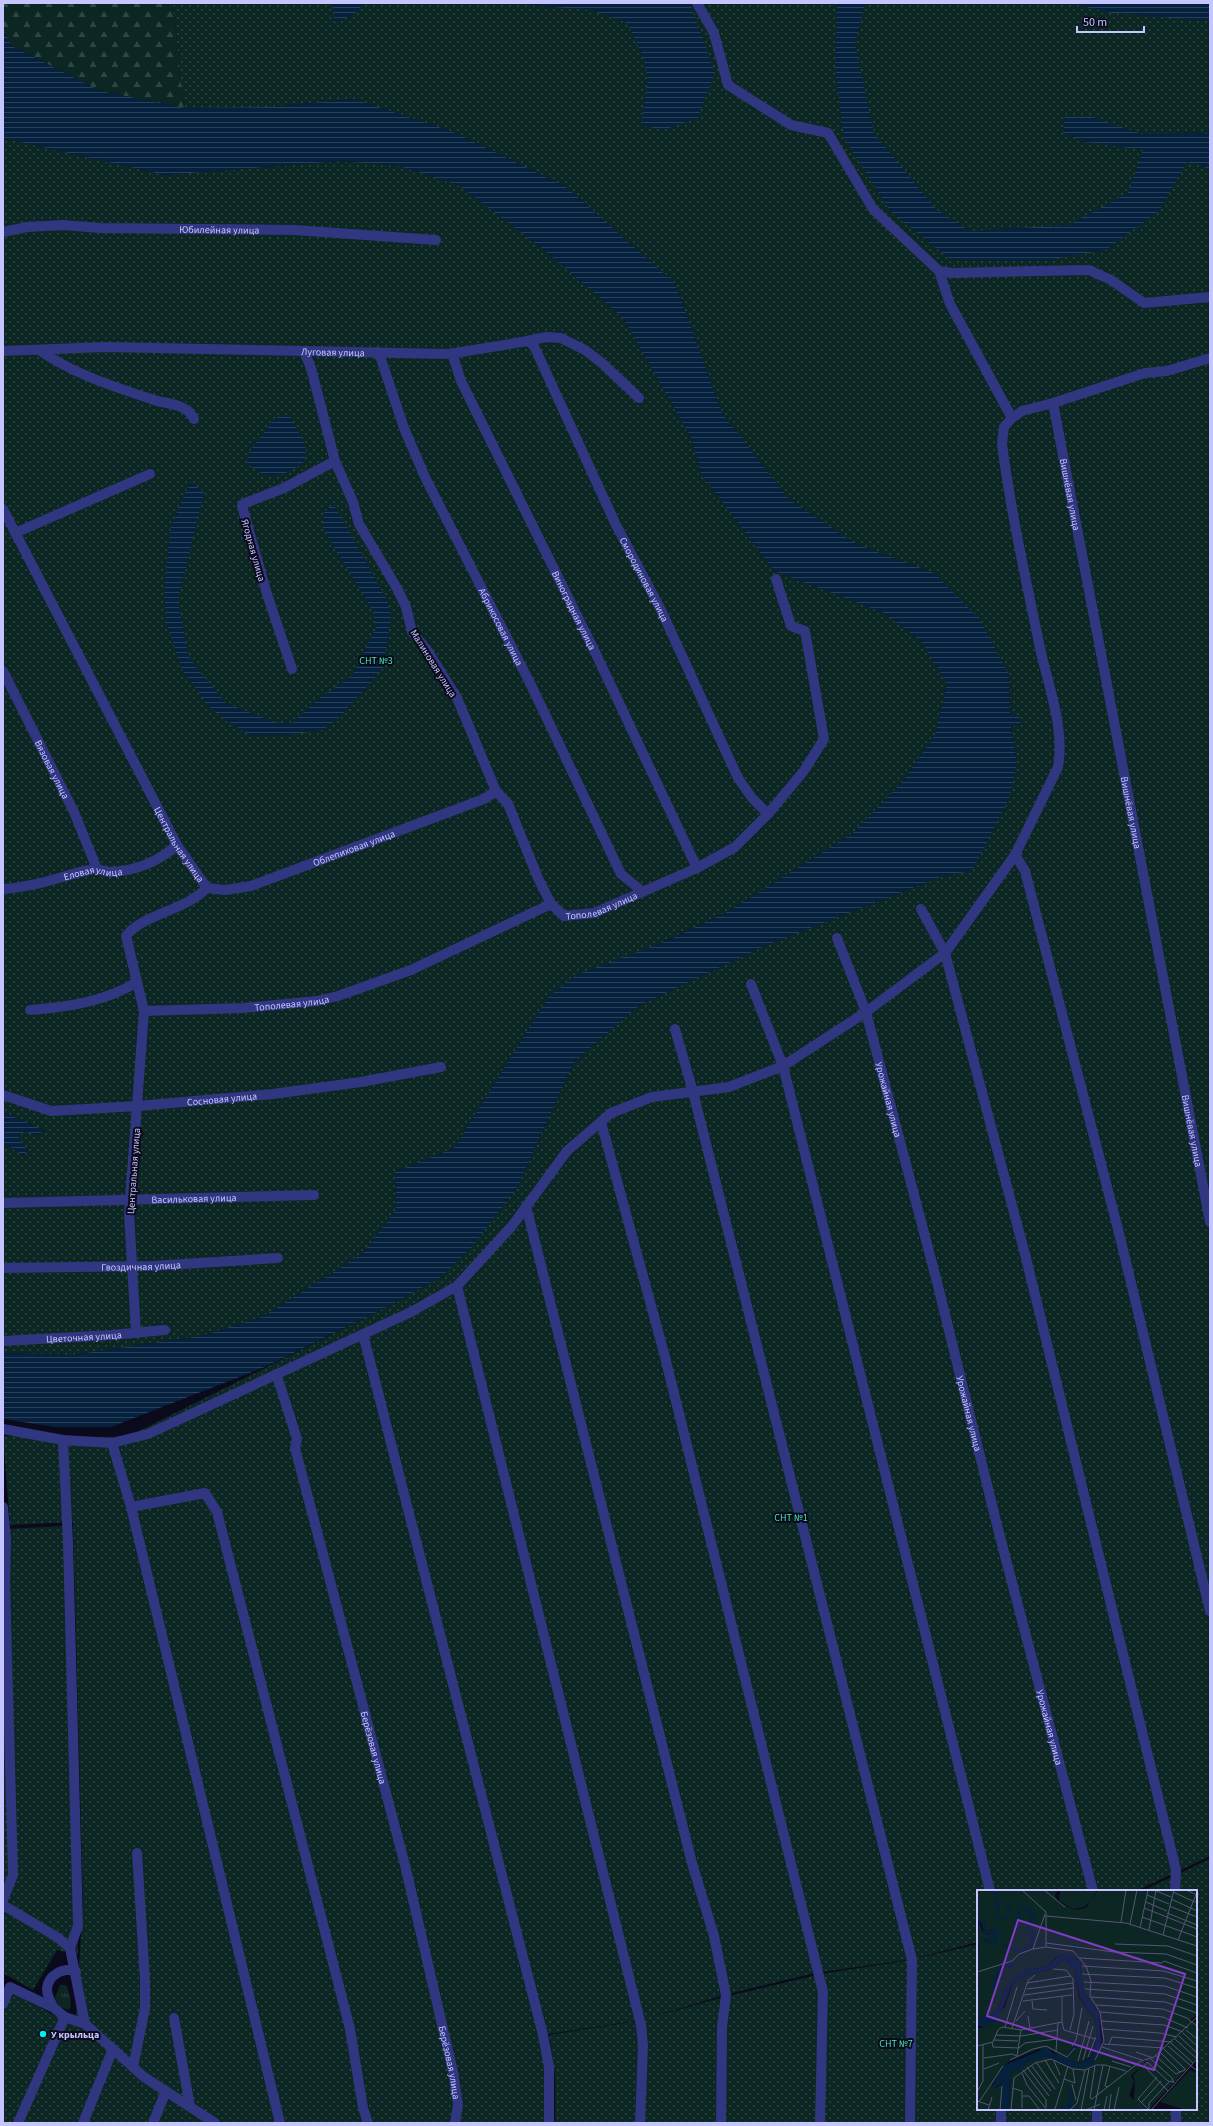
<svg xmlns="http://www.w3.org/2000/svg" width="1213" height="2126" font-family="'Source Sans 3',sans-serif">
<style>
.grass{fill:url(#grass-tufts)}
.forest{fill:url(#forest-firs)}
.park{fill:url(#park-dots)}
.water{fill:url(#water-rules)}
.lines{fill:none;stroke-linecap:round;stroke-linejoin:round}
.minor{stroke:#303680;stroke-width:10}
.poi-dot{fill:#00f0ed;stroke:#0b091c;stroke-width:1.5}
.labels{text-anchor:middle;stroke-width:4;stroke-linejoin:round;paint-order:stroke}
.street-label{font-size:10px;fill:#c5c5ff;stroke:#0b091c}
.park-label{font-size:10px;fill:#47e9ae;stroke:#0b091c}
.poi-label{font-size:10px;font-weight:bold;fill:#c5c5ff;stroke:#0b091c;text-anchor:start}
.inset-road{fill:none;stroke:#555477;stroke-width:1}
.view{fill:#823bc5;fill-opacity:0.15;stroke:#823bc5;stroke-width:2}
.inset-edge{fill:none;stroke:#c5c5ff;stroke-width:2}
</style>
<defs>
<pattern id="grass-tufts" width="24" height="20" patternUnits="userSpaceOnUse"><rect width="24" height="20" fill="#0c2723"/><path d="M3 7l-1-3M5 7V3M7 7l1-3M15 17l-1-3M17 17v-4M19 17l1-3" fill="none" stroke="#2e4544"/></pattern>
<pattern id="forest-firs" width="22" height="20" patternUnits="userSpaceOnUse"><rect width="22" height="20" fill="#0c2723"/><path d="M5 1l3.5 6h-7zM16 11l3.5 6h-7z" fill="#2e4544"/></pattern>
<pattern id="park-dots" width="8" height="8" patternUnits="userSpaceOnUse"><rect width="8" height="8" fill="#0c2723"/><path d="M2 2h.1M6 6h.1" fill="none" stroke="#2e4544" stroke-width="1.8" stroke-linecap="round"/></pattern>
<pattern id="water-rules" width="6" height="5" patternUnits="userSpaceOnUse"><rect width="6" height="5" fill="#06213e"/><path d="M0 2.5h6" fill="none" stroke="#29405b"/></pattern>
</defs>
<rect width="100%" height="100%" fill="#0b091c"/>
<path class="grass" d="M60,1985H66C69,1991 73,2004 69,2010L60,2007L55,1998Z"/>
<path class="forest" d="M3,3H173L184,108L100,91L12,46L3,29Z"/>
<path class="park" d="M173,3H1210V1856L1136,1891H978V1942L913,1959L815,1973L728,1994L641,2020L542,2035L548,2067L545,2123H3V1988L75,2026L83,1905L73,1522L10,1525L3,1436L127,1437L389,1306L441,1277L517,1188L574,1062L640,1005L767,945L943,876L972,871L1017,761L1011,726L1009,675L934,573L856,544L789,499L722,413L675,283L566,187L456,133L354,99L271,107L184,108Z
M3,138L165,175L340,161L399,166L458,185L543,249L623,318L691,438L701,474L774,571L884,613L920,640L947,683L935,735L902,782L854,832L729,911L549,996L454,1148L395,1172L396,1210L362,1254L262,1317L201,1336L72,1355L3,1353V1142L24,1156L27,1150L17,1135L26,1132L38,1135L44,1130L3,1112Z
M3,1506L6,1529L65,1526L78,1955L57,1950L33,1990L3,1973Z
M1210,1859V2123H555V2075L549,2035L637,2021L724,1997L821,1974L910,1960L978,1944V2109H1196V1891H1142Z"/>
<path class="water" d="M332,3H364L357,12L335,23Z
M502,3H690L715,73L698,118L663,130L641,125L648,79L642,54L627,23L591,10Z
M837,3H865L855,44L874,133L936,209L970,231L1069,225L1128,193L1143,150L1086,142L1063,133L1065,117H1091L1142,134L1202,133L1210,135V169L1187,162L1159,211L1106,250L1042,261L951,260L890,211L844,138L835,68Z
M1068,3H1210V21L1112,13Z
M3,29L12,46L100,91L185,108L271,107L354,99L456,133L566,187L675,283L722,413L789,499L856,544L934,573L981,621L1009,675L1010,713L1020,717L1021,724L1011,727L1017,761L1010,797L972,871L943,876L767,945L640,1005L574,1062L517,1188L471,1248L441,1277L389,1306L265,1367L111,1427H55L3,1419V1353L72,1355L201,1336L262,1317L362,1254L396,1210L395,1172L454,1148L549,996L578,974L662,943L729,911L854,832L902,782L935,735L947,683L920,640L884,613L774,571L701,474L691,438L623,318L543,249L458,185L399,166L340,161L165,175L3,138Z
M289,415C294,425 305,440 306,451C308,467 278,479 266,475C259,473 253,468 247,464L249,452L275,418Z
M190,482L204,492L178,601L188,655L203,676L226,703L274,722L291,724L317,700L352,676L376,628L373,611L323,529L324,512L333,504L350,532L388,602L391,618L383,668L340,717L323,730L288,735H249L212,710L182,670L166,621L164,588L171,526Z
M3,1112L44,1130L38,1135L26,1132L17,1135L27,1150L24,1156L3,1142Z"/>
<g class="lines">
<g class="minor">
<path d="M697,3L714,33L728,85L791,125L828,133L873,209L939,271L952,273L1089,270L1111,280L1144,303L1210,297"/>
<path id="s1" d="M3,232L27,227L63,225L100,228L294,230L436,240"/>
<path d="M939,271L950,304L1012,418"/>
<path id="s2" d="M528,341L534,346L616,525L661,610L738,778L752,798L768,814"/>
<path d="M39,350C73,374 115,387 154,400C163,403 173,403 181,407C188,410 190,412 194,419"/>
<path id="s3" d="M3,351L105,347L449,354L522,342L546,337L561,338L585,350L602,363L639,398"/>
<path d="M304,351L311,368L335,461L353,502L359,524L398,590L406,607L412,632L427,650L457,698L496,791L508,804L538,878L551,904"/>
<path id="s4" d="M377,352L381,359L404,428L425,477L531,685L621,874L643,892"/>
<path id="s5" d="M452,353L461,381L596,654L697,868"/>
<path id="s6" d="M1053,403L1210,1222"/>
<path id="s7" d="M3,509L177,845L207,888C184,911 143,914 126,936L144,1011L129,1213L136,1333"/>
<path d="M15,533L150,474"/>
<path d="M292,669L267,594L242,506L243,504L284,488L335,461"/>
<path id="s8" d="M3,671L74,812L97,869"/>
<path d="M1015,855L1025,871L1119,1233L1210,1611"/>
<path id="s9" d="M207,888L225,890L251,886L484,799L496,791"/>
<path id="s10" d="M3,889C36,887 61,876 93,869C98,868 104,872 110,872C136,871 158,862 177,845"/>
<path d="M921,909L945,953L1026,1258L1176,1870L1175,1891"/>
<path id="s11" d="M837,938L866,1012L937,1282L998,1529L1093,1891"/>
<path d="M751,984L783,1066L990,1891"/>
<path d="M30,1010C67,1007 105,1002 137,982"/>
<path id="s12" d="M144,1011L243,1008L317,1001L338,996L411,970L551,904L564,916L594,913L697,868L735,847L768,814L803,772L824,739L805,631L791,626L776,579"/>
<path d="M675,1029L693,1092L912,1960L910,2123"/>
<path id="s13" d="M3,1095L51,1111L138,1106L273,1094L361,1082L441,1067"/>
<path d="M601,1122L664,1353L823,1992L820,2123"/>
<path id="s14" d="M3,1203L314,1195"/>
<path d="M526,1206L692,1863L714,1936L726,1995L722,2027L721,2123"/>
<path id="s15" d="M3,1268L151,1266L278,1258"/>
<path d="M457,1286L641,2025L643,2046L640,2123"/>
<path d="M363,1334L543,2035L549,2067V2123"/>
<path id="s16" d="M3,1341L112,1335L165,1330"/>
<path id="s17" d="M277,1376L297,1439L295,1448L405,1865L453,2072L458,2105L455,2123"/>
<path d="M3,1429L63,1440L112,1443L148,1434L411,1312L457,1286L512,1226L567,1151L611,1113L652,1097L729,1087L783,1066L866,1012L945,953L1015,855L1058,767C1065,728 1048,685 1040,648C1026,580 1011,513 1002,444L1004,427L1012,418L1022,411L1053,403L1145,373L1167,371L1210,358"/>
<path d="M63,1440L68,1542L78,1926L70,1948"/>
<path d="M112,1443L131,1507L280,2123"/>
<path d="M3,1507L6,1539L5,1582L13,1875L3,1900"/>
<path d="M131,1507L205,1493L217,1512L350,2029L363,2108L368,2123"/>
<path d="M3,1905L57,1937L70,1948L85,2024L144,2077L215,2123"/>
<path d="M3,2004L10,1987L54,2008L65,2017"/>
<path d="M54,2008C51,2003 47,1996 47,1989C48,1975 64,1966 76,1972"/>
<path d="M174,2018L190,2106"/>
<path d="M133,2067L145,2008V1980L137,1853"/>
<path d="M1176,2109V2123"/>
<path d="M18,2123L65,2017L85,2024"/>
<path d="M83,2123L113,2049"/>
<path d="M153,2123L166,2091"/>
<path d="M1001,2123V2109"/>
<path d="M1097,2123V2109"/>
</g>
</g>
<circle class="poi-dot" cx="43" cy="2034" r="4"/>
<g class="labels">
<g class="street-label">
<text dy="4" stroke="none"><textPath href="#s1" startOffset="217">Юбилейная улица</textPath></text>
<text dy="4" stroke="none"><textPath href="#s3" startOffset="330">Луговая улица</textPath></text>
<text dy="4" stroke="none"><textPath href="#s6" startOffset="93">Вишнёвая улица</textPath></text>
<text transform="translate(254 550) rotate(74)" y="4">Ягодная улица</text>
<text dy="4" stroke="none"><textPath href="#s2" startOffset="266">Смородиновая улица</textPath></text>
<text dy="4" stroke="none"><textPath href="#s5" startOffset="285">Виноградная улица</textPath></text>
<text dy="4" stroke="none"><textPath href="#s4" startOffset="302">Абрикосовая улица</textPath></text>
<text transform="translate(434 663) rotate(58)" y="4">Малиновая улица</text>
<text dy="4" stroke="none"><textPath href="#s8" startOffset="110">Вязовая улица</textPath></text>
<text dy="4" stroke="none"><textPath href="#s6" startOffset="417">Вишнёвая улица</textPath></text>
<text dy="4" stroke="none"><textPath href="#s7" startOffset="379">Центральная улица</textPath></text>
<text dy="4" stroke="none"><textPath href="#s9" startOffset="154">Облепиховая улица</textPath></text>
<text dy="4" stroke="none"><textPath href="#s10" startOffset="92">Еловая улица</textPath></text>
<text dy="4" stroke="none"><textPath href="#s12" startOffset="484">Тополевая улица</textPath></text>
<text dy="4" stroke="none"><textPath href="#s12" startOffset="148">Тополевая улица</textPath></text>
<text dy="4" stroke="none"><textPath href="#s13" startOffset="222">Сосновая улица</textPath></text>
<text dy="4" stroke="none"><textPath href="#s11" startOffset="170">Урожайная улица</textPath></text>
<text dy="4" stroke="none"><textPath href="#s6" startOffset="741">Вишнёвая улица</textPath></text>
<text transform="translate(133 1171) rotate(-86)" y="4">Центральная улица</text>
<text dy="4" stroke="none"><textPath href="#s14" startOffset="191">Васильковая улица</textPath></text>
<text dy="4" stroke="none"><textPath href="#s15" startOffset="138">Гвоздичная улица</textPath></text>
<text dy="4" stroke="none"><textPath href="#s16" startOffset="81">Цветочная улица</textPath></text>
<text dy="4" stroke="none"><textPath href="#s11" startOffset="494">Урожайная улица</textPath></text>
<text dy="4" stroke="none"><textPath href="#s11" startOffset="818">Урожайная улица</textPath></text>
<text dy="4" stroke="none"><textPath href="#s17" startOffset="385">Берёзовая улица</textPath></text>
<text dy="4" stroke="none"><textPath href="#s17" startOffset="709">Берёзовая улица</textPath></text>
</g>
<g class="park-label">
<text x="376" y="664">СНТ №3</text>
<text x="791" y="1521">СНТ №1</text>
<text x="896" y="2047">СНТ №7</text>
</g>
<g class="poi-label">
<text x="51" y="2038">У крыльца</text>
</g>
</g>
<g transform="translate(977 1890)">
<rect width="220" height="220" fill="#0b091c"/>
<path d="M213,180L220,183V220H209L183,212Z" fill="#0c2723"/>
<path d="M2,30L5,41L11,45L14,43L18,47L14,50L5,48L0,64ZM0,109L23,114L14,126L0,129Z" fill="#0c2723"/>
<path d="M0,0H81L78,5L81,12L98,20L109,18L121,0H220V125L213,130L217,133L220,129V168L171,220H32L33,187L36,179L59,167L70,166L95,177H113L126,152L122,123L106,101L103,71L93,64L79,67L70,76L50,80L27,100L23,114L0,109V64L5,48L10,52L20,53L19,39L8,41L7,33L0,30ZM166,169L171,172L156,185L158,191L157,210L152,206L157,191L154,185L168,174ZM83,0H120L113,12L107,17L97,19L82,11ZM88,69L97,80L102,108L118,129L120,144L114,167L102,173L82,167L76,161L62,159L33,171L28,175L15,195L19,198L26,193L25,220H0V139L7,137L28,117L36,94L51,85L75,79Z" fill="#0c2723" fill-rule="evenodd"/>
<path d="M8,0H24L20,3L22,15L20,26L27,28L31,24L29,13L34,20L31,27L27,30L19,28V9L17,3ZM47,16L57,22L59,26L53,36L58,45L55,57L43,63L31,60L24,54L28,53L35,59L43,60L53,55L54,42L51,40L47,45L55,25L46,19L43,21V31L37,43L36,41L41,20ZM2,29L7,33L8,41L19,39L22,45L20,53L16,55L5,48L14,50L18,47L14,43L8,46L4,33L0,31ZM84,64H93L103,71L106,101L122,123L124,158L114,177H95L70,166L51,171L43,181L36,179L33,187L32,220H25V193L18,198L15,196L28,175L69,158L82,167H88L100,151L102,153L89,168L102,173L112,169L116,162L120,144L118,129L103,108L97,80L88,69L75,79L51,85L36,94L19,132L7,137L0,136V129L6,127L0,124L14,126L23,114L27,100L39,86L50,80L70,76ZM34,71L37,74L36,78L28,77L18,91L21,100L16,99L14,93L23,76L28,71ZM95,199L96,215L92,220H85L93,210L92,200Z" fill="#06213e"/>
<path class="inset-road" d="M45,0L69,22V57L96,61L109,76L114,91L113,106L123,122L127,151L118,170M67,0L88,17M177,0L194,7M209,0L220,5M196,2L220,13M170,5L192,14M194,9L220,21M169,12L190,21M192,16L220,27M167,18L220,39M190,23L220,35M69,26L149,33L220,56M165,27L220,47M144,32L149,0M153,34L160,0M163,38L171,0M172,40L179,0M186,45L197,0M201,50L220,2M69,53L137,62L189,64L220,75M138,54L191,56L220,66M56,59L69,57M103,68L185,73L187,71L220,83M105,76L187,81L220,91M76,79L89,80L96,89L97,124L93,140M0,82L35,71L42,64L56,59L68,24M105,84L188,88L220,98M107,92L188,96L220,107M50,93L94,86M50,99L96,93M108,99L188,104L220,115M47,105L97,98M85,107V132M114,107L188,112L220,123M46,111L95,105M55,111L56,119L70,120M119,115L186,119L210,128L220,136M123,122L186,127L211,138M51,126L53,138M39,131L48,121M124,131L187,135L206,142M28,137L40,97M35,138L51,91L58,85M125,139L183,143L200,147M209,140L220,149M206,143L220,156M19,145L44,146L81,140M202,146L220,163M198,149L220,169M17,150L41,151M15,152L16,157L42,158L48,153L80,149M194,153L216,173M127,154L187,158M132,154L135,147L195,152M0,156L16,152L21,140L25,137L44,140L85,132L87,140L118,149M95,156L99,150L105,118M191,156L220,181M125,157L165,170M187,159L209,180M79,162L81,133M122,162L160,174M159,162L176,168M183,162L203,182L208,180M179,166L199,184L203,182M111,167L119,147M7,168L35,164L40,166L44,140M174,169L195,188L197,193M33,170L56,159L69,156L90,167L98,158M68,170L82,193M106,170L116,136M77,171L83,185M101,171L112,131M135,171L154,177M59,172L78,199M170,172L167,176L191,201M170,172L191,191L196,192M54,175L74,201M118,176L113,208L115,209L164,171L177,167L220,127M50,177L72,206M7,179L22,173M46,180L69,210V217M45,183L50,195L70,220M87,189L98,193L96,179M95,194L99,210M131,197L128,196L133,176M35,198L45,201V218M0,202L6,191V155M46,206H52L63,220M0,211L12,215M2,212L26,176M164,213L184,191M78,219L91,176M171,219L161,209L180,187M11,220L15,207M23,220L25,196M34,220L37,188L58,173L74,169L96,179L108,180L119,175H128L149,181M93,220L100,213L108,180M104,220L112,179M109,220L123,214M117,220L126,175M127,220L130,206M132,220L134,204M137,220L142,197M172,220V213L192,192M174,220L220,169"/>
<path class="view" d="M41,30L208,84L177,180L10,126Z"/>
<rect width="220" height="220" class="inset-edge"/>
</g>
<rect width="1213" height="2126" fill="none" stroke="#c5c5ff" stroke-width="8"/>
<path d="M1077 26v6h67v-6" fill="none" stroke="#c5c5ff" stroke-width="2"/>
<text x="1083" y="26" font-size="12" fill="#c5c5ff" stroke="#0b091c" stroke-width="3" paint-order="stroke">50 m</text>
</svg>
